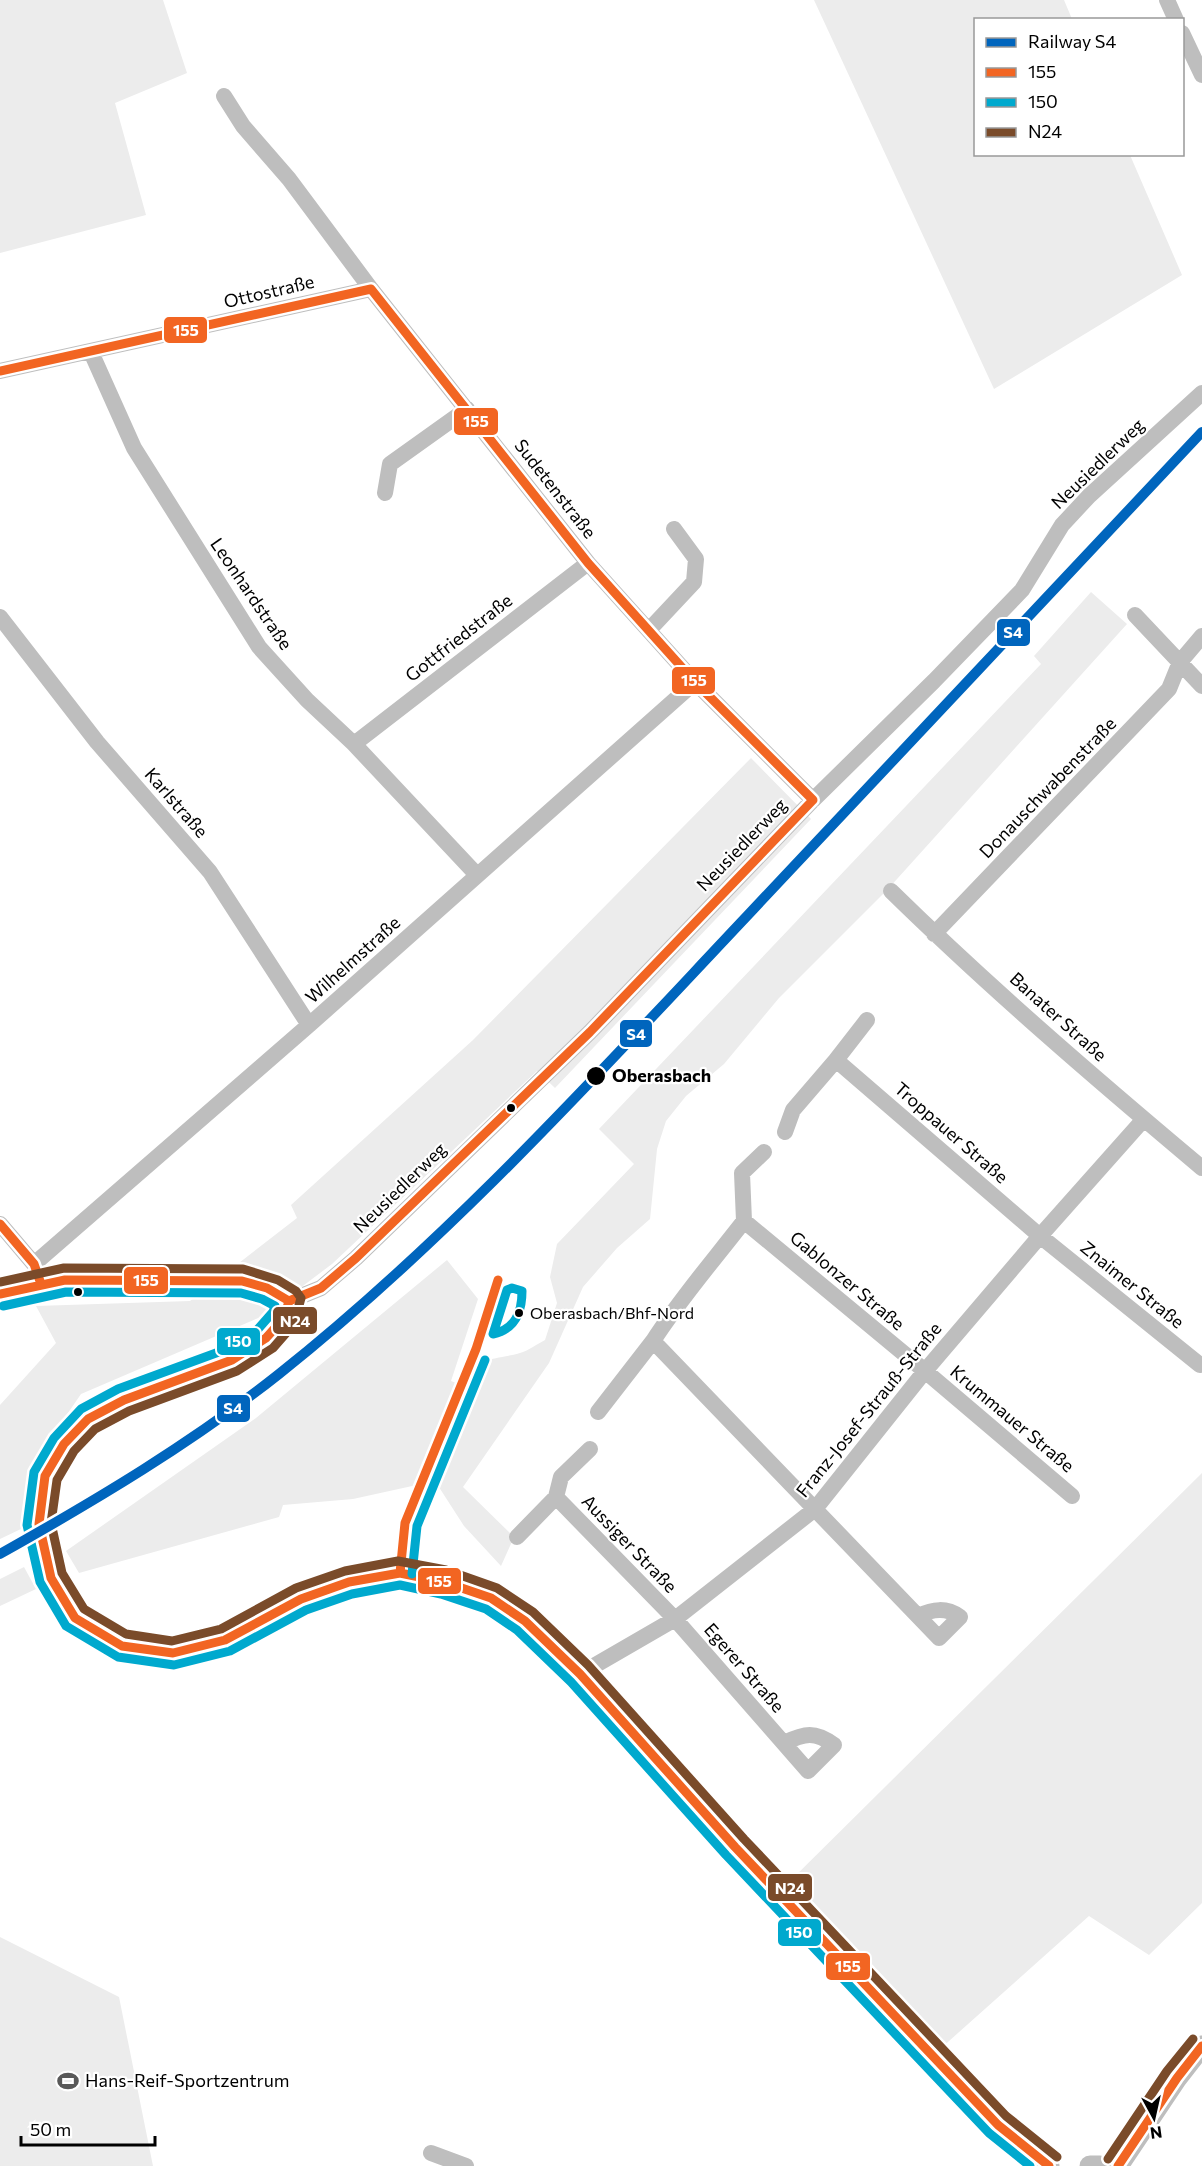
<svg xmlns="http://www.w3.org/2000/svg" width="1202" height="2166" font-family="Commissioner,sans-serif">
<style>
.green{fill:#ececec}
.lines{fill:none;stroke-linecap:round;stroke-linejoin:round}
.minor{stroke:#bebebe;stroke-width:16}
.tertiary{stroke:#bebebe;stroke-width:21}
.bus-1-casing{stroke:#fff;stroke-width:14}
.bus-2-casing{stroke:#fff;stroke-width:14}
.bus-3-casing{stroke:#fff;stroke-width:14}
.bus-1{stroke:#f26522;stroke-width:9}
.bus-2{stroke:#00a9ce;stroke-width:9}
.bus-3{stroke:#7a4b2a;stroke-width:9}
.rail-1-casing{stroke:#fff;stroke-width:15}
.rail-1{stroke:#0065bd;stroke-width:10}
.stop-dot{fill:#000;stroke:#fff;stroke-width:2}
.labels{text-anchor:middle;stroke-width:4.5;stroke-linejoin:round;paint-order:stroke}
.bus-label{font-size:16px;fill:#000;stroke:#fff;text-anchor:start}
.street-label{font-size:18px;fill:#000;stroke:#fff}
.stop-label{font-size:18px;font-weight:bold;fill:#000;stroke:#fff;text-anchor:start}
.poi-label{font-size:18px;fill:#000;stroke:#fff;text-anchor:start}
.line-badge{stroke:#fff;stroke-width:2}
.badge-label{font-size:16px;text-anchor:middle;font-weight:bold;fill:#fff}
</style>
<rect width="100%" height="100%" fill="#fff"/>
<path class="green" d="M0,0H163L187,73L115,103L146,215L0,253Z
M814,0H1064L1072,19L976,20V154L1130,155L1182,275L994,389Z
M1091,592L1127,624L888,889L779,998L724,1064L686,1096L666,1121L657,1149L650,1219L617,1248L583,1287L549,1363L463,1487L514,1537L501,1566L464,1526L435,1481L353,1499L283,1505L279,1517L79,1573L66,1551L256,1418L447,1260L478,1299L451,1381L469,1388C485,1352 488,1362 520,1353C528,1351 537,1344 545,1340L557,1303L550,1277L557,1244L634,1164L599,1129L1041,664L1034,656Z
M751,758L811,819L555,1088L537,1071L332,1264L263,1316L81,1394L44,1448L23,1528L0,1539V1405L56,1343L36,1306L190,1301L297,1218L291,1205L473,1040Z
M1202,1473V1903L1149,1955L1089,1916L930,2058L780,1891Z
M24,1567L36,1589L0,1606V1579Z
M0,1937L119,1997L153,2166H0Z"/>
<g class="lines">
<path class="minor" d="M1167,0L1176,20
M1182,33L1202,75
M224,96L243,126L289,179L371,289L588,563L695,682L813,800
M91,352L134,448L259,647L307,700L354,744L477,875
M0,371L371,289
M385,493L390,464L467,409
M1135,615L1202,686
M0,617L97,742L210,872L309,1025
M649,630L694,582L696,559L674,529
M354,744L588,563
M891,891C990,988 1096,1079 1202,1168
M934,934L1169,689L1180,662L1202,636
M836,1060L867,1020
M785,1132L793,1110L836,1060L1040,1236L1200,1365
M744,1221L742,1173L764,1152
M0,1224L34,1264L37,1273
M34,1264L309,1025L695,682
M289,1301L321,1288L356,1258L590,1032L813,800L934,681L1022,590L1062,525L1089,496L1202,393
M598,1412L653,1341
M556,1497L561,1477L590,1449
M517,1537L556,1497L675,1619L808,1771L834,1745C815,1731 805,1733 784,1743
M918,1616C933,1609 946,1607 960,1617L939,1638L653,1341C680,1299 713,1261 744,1221L925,1371L1072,1496
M580,1674L675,1619L815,1509L925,1371L1040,1236L1144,1119
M431,2153L466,2166"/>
<path class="tertiary" d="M0,1294L65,1280L242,1281C260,1284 274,1289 289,1301L284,1318L266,1338L232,1360L124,1400L88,1419L64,1444L45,1476L39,1524L51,1578L75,1618L122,1646L173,1653L225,1640L301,1599L349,1582L400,1573L444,1582L491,1598L525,1621L580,1674L735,1847L998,2125L1049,2166
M1090,2166H1100
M1118,2166L1177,2078L1202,2046"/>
<defs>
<path id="bus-1" d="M371,289L588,563L695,682L813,800
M0,371L371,289
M0,1224L34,1264L41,1284
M0,1294L65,1280L242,1281L267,1288L289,1301
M289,1301L284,1318L266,1338L232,1360L124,1400L88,1419L64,1444L45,1476L39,1524L51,1578L75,1618L122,1646L173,1653L225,1640L301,1599L349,1582L400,1573L444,1582L491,1598L525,1621L580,1674L735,1847L998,2125L1049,2166
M289,1301L321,1288L356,1258L590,1032L813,800
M400,1573L405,1523L476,1349L498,1280
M1118,2166L1177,2078L1202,2046"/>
<path id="bus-2" d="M512,1288L522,1291C522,1313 515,1329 493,1334L507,1290Z
M3,1306L66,1292L241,1293L262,1299L275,1306L273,1312L258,1329L227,1349L118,1389L81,1409L54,1438L34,1472L27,1525L40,1582L66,1626L118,1657L174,1665L230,1651L306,1610L352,1594L400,1585L441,1594L486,1609L517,1630L571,1682L726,1855L989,2133L1030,2166
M412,1574L417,1526L485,1360"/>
<path id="bus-3" d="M0,1282L64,1268L243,1269L278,1280L296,1291L301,1298L294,1324L273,1348L237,1371L129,1411L95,1429L74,1451L57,1480L51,1523L62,1573L84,1609L126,1634L172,1641L221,1629L296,1588L345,1571L398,1561L446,1570L497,1588L533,1612L588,1665L744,1839L1006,2116L1057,2157
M1108,2159L1167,2071L1193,2039"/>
</defs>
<use href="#bus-1" class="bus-1-casing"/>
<use href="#bus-2" class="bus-2-casing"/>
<use href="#bus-3" class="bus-3-casing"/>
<use href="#bus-1" class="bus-1"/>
<use href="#bus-2" class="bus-2"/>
<use href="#bus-3" class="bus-3"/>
<defs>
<path id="rail-1" d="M0,1554C96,1500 192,1443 279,1374C450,1238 597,1075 747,916C899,755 1050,593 1202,432"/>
</defs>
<use href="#rail-1" class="rail-1-casing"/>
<use href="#rail-1" class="rail-1"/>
</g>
<defs>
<symbol id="stadium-bare" viewBox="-9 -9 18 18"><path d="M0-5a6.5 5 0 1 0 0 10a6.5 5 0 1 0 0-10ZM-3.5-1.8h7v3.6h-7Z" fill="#595959" stroke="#fff" stroke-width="2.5" paint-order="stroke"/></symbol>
</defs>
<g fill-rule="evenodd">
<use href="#stadium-bare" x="53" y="2066" width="30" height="30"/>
</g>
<g class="stop-dot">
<circle cx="596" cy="1076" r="10"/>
<circle cx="511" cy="1108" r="5"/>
<circle cx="78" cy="1292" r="5"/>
<circle cx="519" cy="1313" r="5"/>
</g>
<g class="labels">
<g class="bus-label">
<text x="530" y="1319">Oberasbach/Bhf-Nord</text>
</g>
<g class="street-label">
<text transform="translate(269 292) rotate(-13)" y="6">Ottostraße</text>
<text transform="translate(1098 464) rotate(-44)" y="6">Neusiedlerweg</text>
<text transform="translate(555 489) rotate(52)" y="6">Sudetenstraße</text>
<text transform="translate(251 594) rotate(56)" y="6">Leonhardstraße</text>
<text transform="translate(459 638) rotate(-38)" y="6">Gottfriedstraße</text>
<text transform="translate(1048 788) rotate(-46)" y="6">Donauschwabenstraße</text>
<text transform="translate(176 803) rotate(49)" y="6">Karlstraße</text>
<text transform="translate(742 845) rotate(-46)" y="6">Neusiedlerweg</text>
<text transform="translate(353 960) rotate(-42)" y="6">Wilhelmstraße</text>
<text transform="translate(1058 1017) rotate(42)" y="6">Banater Straße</text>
<text transform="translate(951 1133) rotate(41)" y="6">Troppauer Straße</text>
<text transform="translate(400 1188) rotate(-44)" y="6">Neusiedlerweg</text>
<text transform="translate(847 1281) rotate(40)" y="6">Gablonzer Straße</text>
<text transform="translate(1132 1285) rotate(39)" y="6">Znaimer Straße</text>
<text transform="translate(869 1410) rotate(-51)" y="6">Franz-Josef-Strauß-Straße</text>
<text transform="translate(1012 1419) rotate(40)" y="6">Krummauer Straße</text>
<text transform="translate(629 1544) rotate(46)" y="6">Aussiger Straße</text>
<text transform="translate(744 1668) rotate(49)" y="6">Egerer Straße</text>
</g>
<g class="stop-label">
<text x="612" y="1082">Oberasbach</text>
</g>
<g class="poi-label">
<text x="85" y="2087">Hans-Reif-Sportzentrum</text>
</g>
</g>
<g class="line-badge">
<rect x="163" y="316" width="45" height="28" rx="6" fill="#f26522"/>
<rect x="453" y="407" width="46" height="29" rx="6" fill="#f26522"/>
<rect x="996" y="618" width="35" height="29" rx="6" fill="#0065bd"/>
<rect x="671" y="666" width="45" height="29" rx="6" fill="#f26522"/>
<rect x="619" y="1019" width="34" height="29" rx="6" fill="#0065bd"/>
<rect x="123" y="1266" width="46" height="29" rx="6" fill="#f26522"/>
<rect x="272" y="1306" width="46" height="29" rx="6" fill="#7a4b2a"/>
<rect x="216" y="1327" width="45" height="29" rx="6" fill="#00a9ce"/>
<rect x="216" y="1394" width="35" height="29" rx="6" fill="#0065bd"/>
<rect x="417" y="1567" width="45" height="28" rx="6" fill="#f26522"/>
<rect x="767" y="1873" width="46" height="29" rx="6" fill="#7a4b2a"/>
<rect x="777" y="1918" width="45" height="29" rx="6" fill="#00a9ce"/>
<rect x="825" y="1952" width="46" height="29" rx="6" fill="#f26522"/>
</g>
<g class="badge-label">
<text x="186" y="336">155</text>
<text x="476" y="427">155</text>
<text x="1013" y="638">S4</text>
<text x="694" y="686">155</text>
<text x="636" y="1040">S4</text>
<text x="146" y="1286">155</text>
<text x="295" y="1327">N24</text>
<text x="238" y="1347">150</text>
<text x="233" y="1414">S4</text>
<text x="439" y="1587">155</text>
<text x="790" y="1894">N24</text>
<text x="799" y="1938">150</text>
<text x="848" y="1972">155</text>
</g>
<rect x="974" y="18" width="210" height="138" fill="#ffffff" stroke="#999999" stroke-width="1.5"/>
<rect x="986" y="38" width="30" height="9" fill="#0065bd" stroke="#999999" stroke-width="1.5"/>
<text x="1028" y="48" font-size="18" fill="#000000">Railway S4</text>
<rect x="986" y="68" width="30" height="9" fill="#f26522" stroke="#999999" stroke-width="1.5"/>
<text x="1028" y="78" font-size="18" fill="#000000">155</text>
<rect x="986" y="98" width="30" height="9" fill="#00a9ce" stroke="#999999" stroke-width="1.5"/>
<text x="1028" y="108" font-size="18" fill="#000000">150</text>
<rect x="986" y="128" width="30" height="9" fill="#7a4b2a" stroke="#999999" stroke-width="1.5"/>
<text x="1028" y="138" font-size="18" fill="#000000">N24</text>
<g transform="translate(1154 2118) rotate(172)" stroke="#ffffff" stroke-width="4.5" paint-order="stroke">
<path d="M0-4.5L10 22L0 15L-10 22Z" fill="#000000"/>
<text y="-9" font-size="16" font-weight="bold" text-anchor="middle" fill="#000000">N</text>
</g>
<path d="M21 2136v9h134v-9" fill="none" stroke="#000000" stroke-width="3"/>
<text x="30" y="2136" font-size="18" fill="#000000" stroke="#ffffff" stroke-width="4.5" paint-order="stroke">50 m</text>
</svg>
